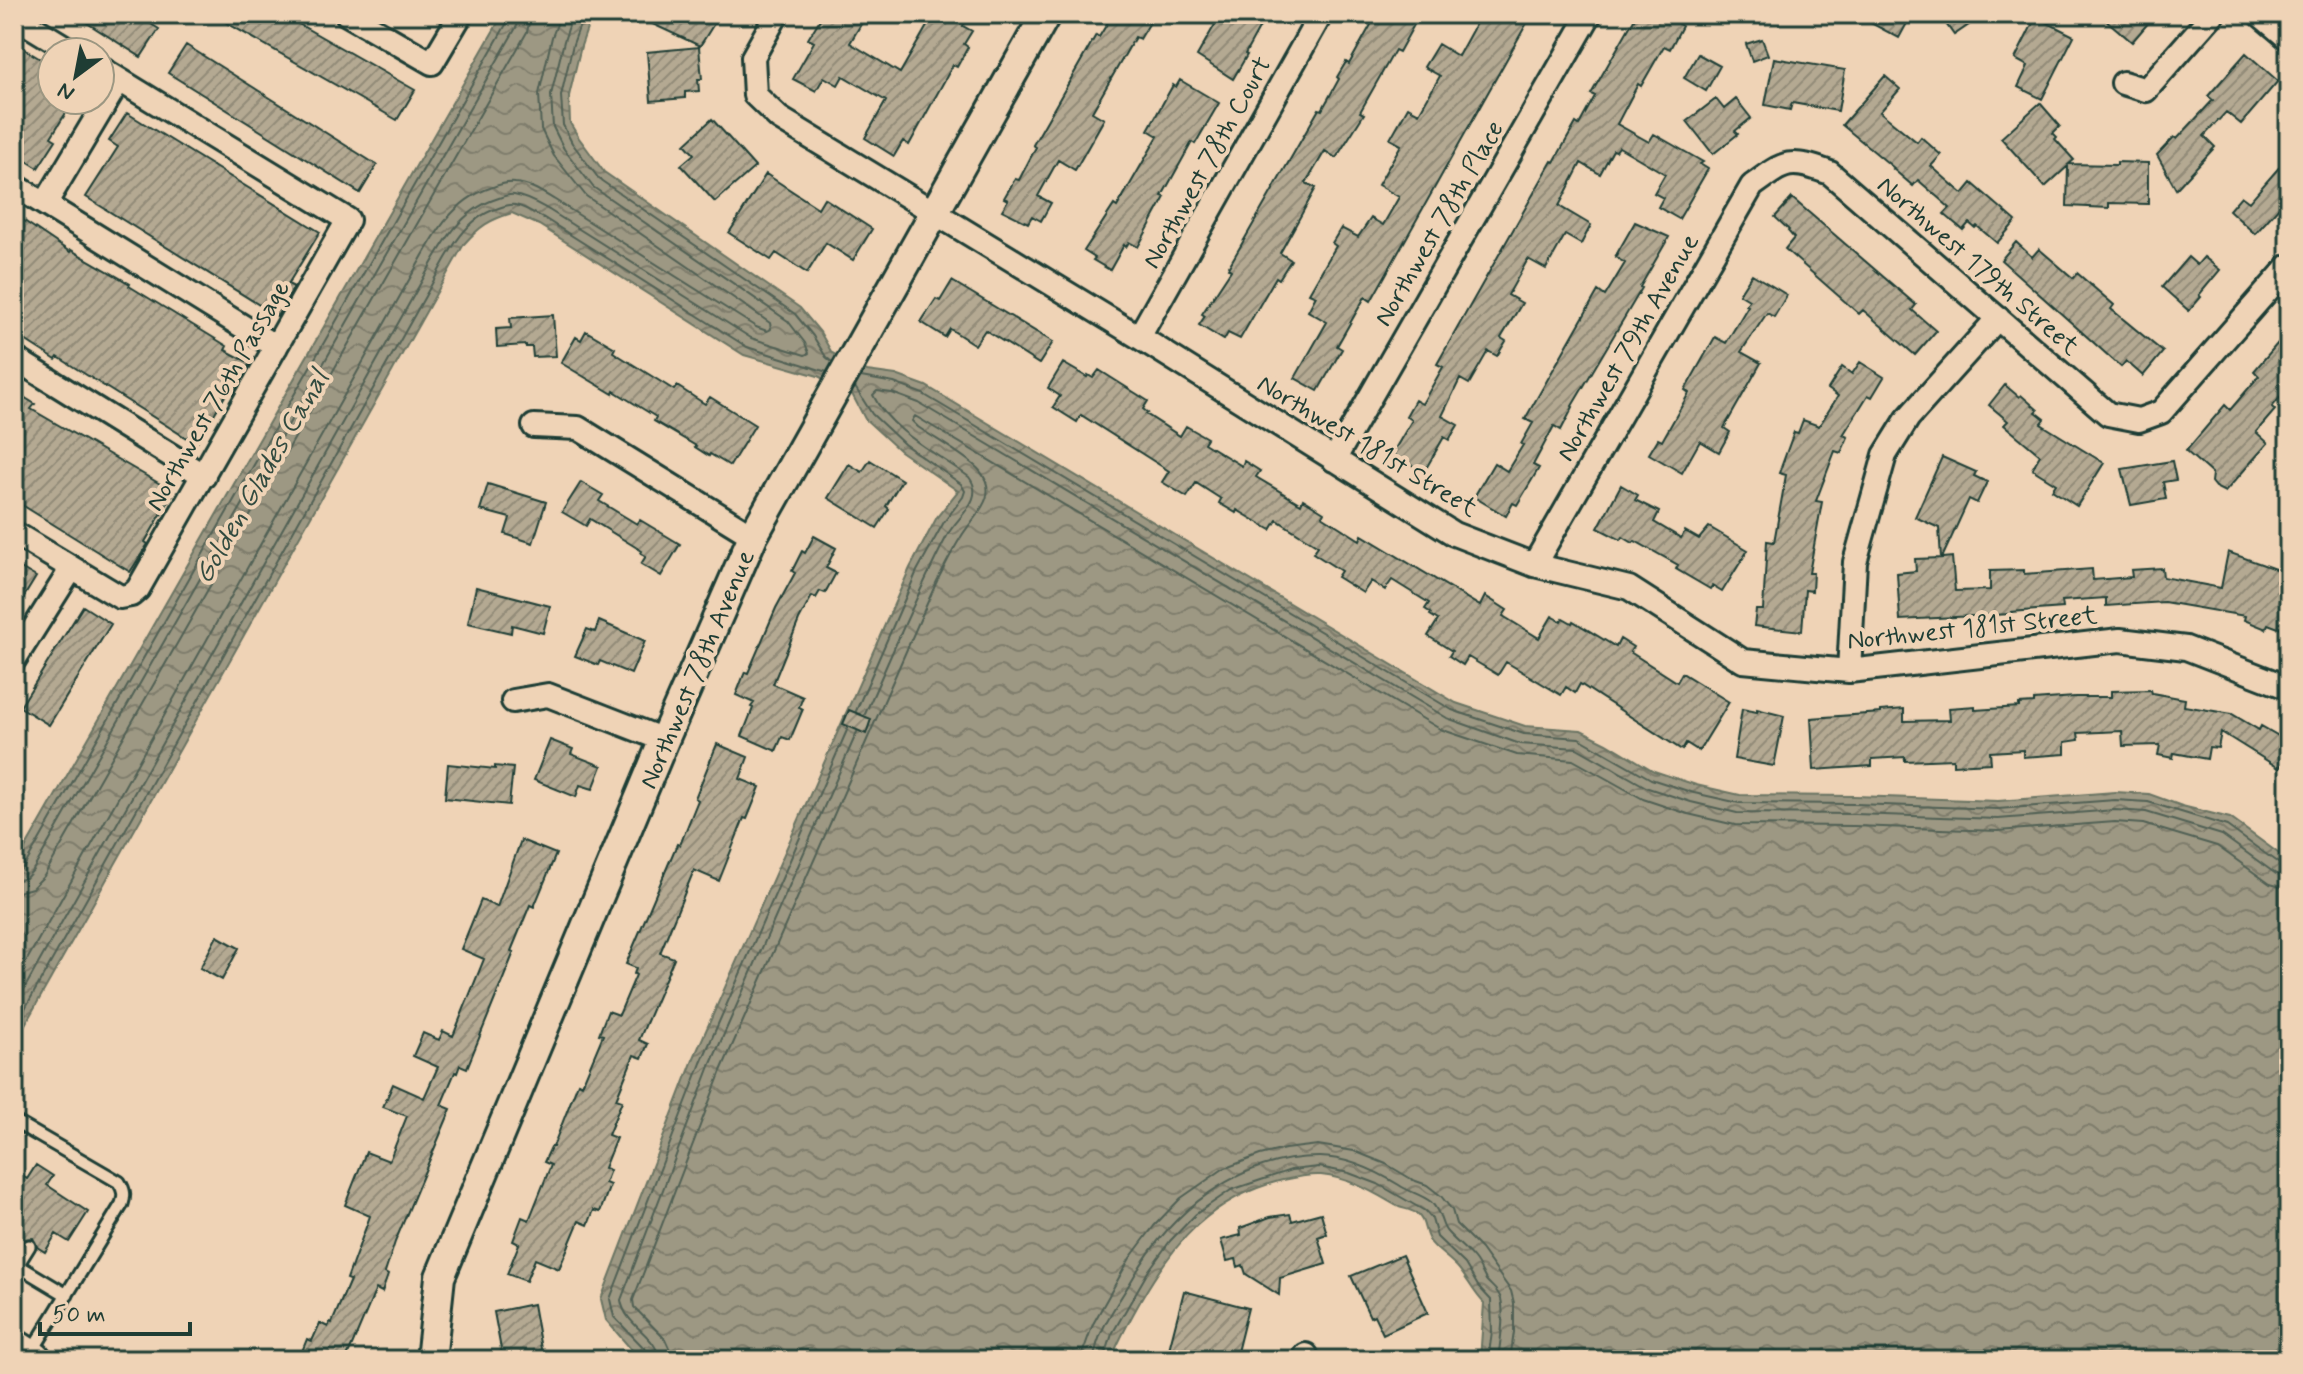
<svg xmlns="http://www.w3.org/2000/svg" width="2303" height="1374" font-family="Mynerve,sans-serif">
<style>
.water{fill:url(#water-waves);stroke:#6b7463;stroke-width:2}
.lines{fill:none;stroke-linecap:round;stroke-linejoin:round}
.shore{stroke:#516154;stroke-width:2}
.building{fill:url(#building-hatch);stroke:#1f3d34;stroke-width:2}
.service-casing{stroke:#1f3d34;stroke-width:17}
.minor-casing{stroke:#1f3d34;stroke-width:28}
.tertiary-casing{stroke:#1f3d34;stroke-width:34}
.primary-casing{stroke:#1f3d34;stroke-width:42}
.service{stroke:#efd3b6;stroke-width:11}
.minor{stroke:#efd3b6;stroke-width:22}
.tertiary{stroke:#efd3b6;stroke-width:28}
.primary{stroke:#efd3b6;stroke-width:36}
.labels{text-anchor:middle;stroke-width:8;stroke-linejoin:round;paint-order:stroke}
.street-label{font-size:26px;fill:#1f3d34;stroke:#efd3b6}
.water-label{font-size:28px;font-style:italic;fill:#324b40;stroke:#efd3b6}
</style>
<defs>
<pattern id="water-waves" width="16" height="10" patternUnits="userSpaceOnUse" patternTransform="scale(2)"><rect width="16" height="10" fill="#9d9883"/><path d="M0 5q4-4 8 0t8 0" fill="none" stroke="#7f7d6c"/></pattern>
<pattern id="building-hatch" width="6" height="6" patternUnits="userSpaceOnUse" patternTransform="scale(2)"><rect width="6" height="6" fill="#b4a992"/><path d="M-1 1l2-2M0 6l6-6M5 7l2-2" fill="none" stroke="#928b78"/></pattern>
</defs>
<rect width="100%" height="100%" fill="#efd3b6"/>
<filter id="ink" filterUnits="userSpaceOnUse"><feTurbulence type="fractalNoise" baseFrequency=".0125" numOctaves="2"/><feDisplacementMap in="SourceGraphic" scale="16" xChannelSelector="R" yChannelSelector="G"/><feConvolveMatrix kernelMatrix="1 2 1 2 8 2 1 2 1" color-interpolation-filters="sRGB"/></filter>
<g filter="url(#ink)">
<path class="water" d="M503,14H592L581,46L569,96L570,123L579,138L604,172L800,308L820,332L832,353L867,371L896,375L926,386L1456,703L1525,726L1581,730L1607,743L1654,771L1696,785L1740,795L1855,796L1998,801L2115,792L2149,794L2182,806L2230,818L2289,861V1360H1480L1484,1303C1474,1293 1468,1280 1459,1269C1451,1259 1434,1249 1429,1240C1423,1229 1426,1221 1416,1213C1411,1210 1405,1209 1399,1207C1374,1193 1351,1178 1321,1175C1307,1174 1292,1178 1279,1181C1211,1199 1175,1241 1141,1300C1130,1320 1119,1339 1111,1360H645L630,1348L606,1320L601,1299L693,1060L910,568L937,517L958,491L900,451L865,419L852,394L818,376L744,355L539,225L512,213C489,220 480,226 464,244L14,1044V868Z"/>
<g class="lines">
<path class="shore" d="M584,14L573,44L561,96L563,125L572,143L599,179L795,314L813,336L826,357L832,362
M861,377L894,383L923,394L1452,710L1524,734L1579,738L1651,779L1694,793L1739,803L1855,804L1998,809L2115,800L2148,802L2227,826L2281,865L2289,867
M855,387L872,414L904,444L961,484L965,491L963,497L944,522L917,571L856,711
M865,714C892,654 917,593 948,534C958,516 986,499 969,477C938,454 890,431 873,395L877,391L892,393L919,403L1447,718L1520,744L1577,748L1648,788L1691,802L1737,813L1855,814L1998,819L2115,810L2146,812L2222,835L2276,874L2289,877
M14,870H20L25,865L508,21L509,14
M14,881L26,878L33,870L517,26L519,14
M14,893L32,888L44,876L527,32L531,14
M14,983L409,280C430,244 448,202 490,188C498,185 506,182 515,183C530,184 543,193 555,200L756,327L767,331L771,329L770,323L586,196L554,156L541,129L539,94L552,37L561,14
M14,1007L419,286C439,251 456,212 496,199C502,197 508,194 514,195C527,197 538,204 549,210L751,338L805,355L809,353L805,343L788,321L593,187L564,149L553,127L551,95L564,41L573,14
M14,1028L428,291C445,261 461,220 496,209C502,207 508,204 515,205C525,207 535,214 544,218L747,347L827,372
M649,1360L647,1351L614,1317L610,1299L701,1063L848,728
M659,1360C658,1335 625,1327 621,1300L710,1066L857,732
M671,1360L670,1350L665,1339L634,1307L633,1300L721,1071L937,581C945,566 952,551 961,537C973,516 1001,497 980,471C968,457 935,439 918,427L912,421L915,416L1440,729L1517,755L1573,760L1643,799L1688,814L1735,825L1854,826L1998,831L2115,822L2143,824L2217,846L2270,884L2289,889
M1082,1360L1084,1349L1093,1324L1130,1258L1154,1226L1181,1198L1223,1169L1260,1155L1285,1149L1318,1145L1354,1151L1386,1164L1413,1180L1427,1185L1441,1196L1452,1210L1456,1224L1481,1249L1511,1291L1514,1303V1332L1510,1360
M1094,1360C1096,1331 1119,1302 1133,1278C1171,1211 1238,1157 1319,1157C1346,1157 1376,1171 1399,1185C1409,1192 1421,1194 1431,1202C1443,1214 1440,1226 1448,1233C1456,1242 1466,1249 1474,1259C1479,1265 1482,1273 1486,1280C1491,1286 1499,1291 1501,1299C1505,1315 1500,1343 1498,1360
M1104,1360L1112,1334L1149,1270L1170,1241L1196,1214L1231,1190L1291,1170L1319,1167L1349,1173L1378,1184L1425,1211L1432,1219L1437,1237L1465,1264L1478,1286L1491,1300L1492,1332L1488,1360"/>
</g>
<path class="building" d="M73,14H135L159,29L141,57Z
M211,14H281L415,90L397,120Z
M631,14H668L688,23L694,14H720L700,46Z
M823,14H867L850,43L900,73L934,14H970L963,26L972,31L964,44L968,47L957,67L953,65L909,145L903,141L894,156L865,138L886,101L843,76L838,85L824,77L816,91L793,79L814,42L808,39Z
M1113,14H1155L1140,39L1135,37L1092,112L1104,119L1075,170L1058,160L1038,196L1051,203L1041,221L1032,216L1028,223L1002,210L1008,200L1004,198L1015,179L1019,180L1036,147L1033,145L1096,35L1099,37Z
M1221,14H1267L1245,54L1247,55L1233,79L1197,56Z
M1377,14H1420L1399,52L1395,50L1360,112L1364,114L1336,158L1325,151L1306,183L1316,188L1280,253L1291,260L1279,279L1276,277L1240,339L1228,333L1224,340L1199,325L1205,316L1202,314L1231,270L1228,268L1319,109L1322,110L1339,79L1337,77L1346,62L1349,64Z
M1481,14H1532L1371,301L1365,297L1337,346L1342,349L1318,391L1295,378L1327,322L1308,311L1316,296L1309,293L1336,246L1332,243L1341,228L1358,237L1371,218L1383,225L1399,197L1378,185L1401,145L1390,139L1408,107L1419,113L1440,76L1424,67L1438,44L1458,56Z
M1637,14H1675L1672,20L1682,26L1670,49L1664,46L1641,86L1638,84L1617,124L1649,142L1654,134L1703,162L1700,164L1708,169L1679,219L1658,207L1663,198L1654,193L1665,174L1619,147L1616,151L1613,150L1600,174L1581,163L1559,206L1591,225L1581,244L1565,235L1546,269L1528,259L1508,295L1522,303L1501,338L1506,341L1497,356L1488,351L1469,384L1460,379L1442,416L1458,425L1449,440L1444,437L1424,472L1392,454L1412,420L1406,416L1415,400L1422,404L1443,367L1437,364L1552,161L1554,162L1576,123L1579,125L1595,96L1591,94Z
M1854,14H1912L1899,38Z
M1939,14H1985L1954,35Z
M2099,14H2156L2132,42Z
M2036,17L2074,36L2042,99L2018,87L2028,66L2015,59Z
M1762,39L1768,55L1752,61L1746,44Z
M14,43L52,66V100H74L51,137L56,140L38,168L14,153Z
M186,45L377,165L360,193L168,73Z
M699,47L702,79H698L699,91L685,92V98L651,101L647,52Z
M2246,53L2278,81L2241,124L2226,112L2204,136L2215,147L2176,189L2157,155L2174,137L2177,139L2213,100L2208,96Z
M1698,54L1720,66L1706,91L1684,78Z
M1774,58L1845,70L1838,111L1792,103L1790,110L1765,105Z
M1885,76L1900,89L1880,112L1917,142L1921,137L1941,155L1931,166L1963,194L1972,183L2016,221L1997,243L1977,226L1975,228L1969,223L1963,230L1944,214L1950,208L1918,180L1913,186L1893,169L1894,168L1842,125Z
M1180,80L1219,103L1195,144L1192,142L1162,196L1165,197L1138,247L1129,242L1126,247L1124,245L1110,270L1093,260L1095,258L1084,251L1114,205L1117,207L1158,136L1148,130L1173,85L1176,87Z
M1716,99L1724,109L1736,99L1751,118L1735,131L1738,134L1713,154L1687,121Z
M2040,103L2060,126L2053,133L2057,137L2055,139L2074,160L2069,164L2117,165V162L2148,163V204L2109,203V208L2067,206L2068,166L2045,187L2001,138Z
M127,113L320,232L288,284L294,287L277,316L86,197L118,147L109,141Z
M712,119L755,167L715,202L681,165L694,154L685,144Z
M2289,156V196L2255,234L2229,210L2241,196L2249,202Z
M766,174L818,208L824,198L872,229L853,260L826,243L807,273L776,253L771,260L729,233Z
M1792,198L1916,305L1912,310L1936,331L1915,355L1863,310L1859,314L1785,249L1794,238L1788,231L1789,230L1775,217Z
M14,214L70,252L71,250L130,284L129,286L227,346L225,350L250,363L233,394L228,391L196,444L58,357L56,360L14,333Z
M1635,222L1669,237L1640,287L1642,288L1572,406L1573,407L1561,430L1554,426L1533,465L1539,468L1517,505L1513,503L1506,516L1474,497L1494,463L1507,471L1523,445L1521,444L1533,423L1525,419L1598,291L1605,296L1625,263L1615,257Z
M2016,242L2032,257L2039,249L2073,278L2077,273L2114,305L2111,309L2163,352L2143,376L2126,361L2121,367L2001,260Z
M2188,257L2197,265L2204,257L2220,270L2199,295L2201,297L2189,311L2162,287Z
M1752,274L1787,295L1774,317L1767,313L1741,352L1761,363L1724,428L1730,432L1719,452L1700,441L1682,473L1649,454L1658,439L1662,441L1689,393L1685,390L1715,337L1726,343L1748,306L1746,305L1749,300L1739,294Z
M952,281L1053,342L1039,364L985,330L975,345L950,329L945,337L921,322L936,299L940,301Z
M553,315L556,356L533,357L532,347H526V345L497,347L496,329L511,328L510,318Z
M2289,330V387L2272,407L2275,410L2256,432L2268,443L2225,492L2215,487L2211,482L2212,474L2186,451L2225,405L2230,410L2259,376L2254,371Z
M586,331L615,348L613,352L674,390L677,386L705,404L710,397L755,425L730,466L710,454L709,456L695,447L696,446L654,421L656,417L614,391L613,394L561,363L576,337L581,340Z
M1860,362L1884,377L1872,397L1868,395L1843,435L1848,437L1841,453L1835,451L1816,501L1822,502L1809,573H1813L1812,591L1805,590L1802,631L1754,626L1756,610H1763L1767,541L1774,542L1786,475L1779,473L1794,432L1798,433L1803,420L1819,426L1838,396L1828,389L1842,367L1852,374Z
M1063,363L1087,377L1088,375L1093,378L1099,370L1148,401L1143,409L1148,413L1146,414L1180,436L1186,426L1207,438L1204,443L1242,466L1244,461L1260,471L1256,477L1301,504L1303,499L1324,512L1322,516L1360,540L1362,535L1480,606L1485,596L1507,610L1503,616L1539,638L1552,616L1561,621L1563,618L1572,623L1573,621L1616,647L1620,639L1633,647L1630,652L1677,682L1682,673L1729,702L1699,751L1686,743L1682,750L1580,684L1575,693L1566,687L1561,695L1506,662L1498,675L1468,657L1463,665L1449,656L1452,651L1428,636L1438,620L1430,615L1431,613L1425,609L1429,603L1392,580L1385,590L1371,581L1363,593L1337,577L1341,571L1313,553L1318,546L1277,520L1271,530L1237,510L1236,513L1219,503L1221,499L1196,483L1187,497L1162,482L1169,471L1081,415L1077,422L1053,407L1060,396L1048,388Z
M2005,385L2019,397L2021,395L2038,410L2036,412L2045,419L2041,424L2104,463L2077,506L2052,490L2056,484L2032,469L2040,455L2004,425L2008,421L1989,405Z
M14,391L35,404L31,409L174,492L145,542L148,544L130,572L14,500Z
M1942,457L1976,472L1974,476L1987,482L1977,503L1969,499L1942,558L1952,557L1955,591L1990,590V571L2024,570V574L2092,569L2093,580L2132,577L2131,570L2162,568L2163,577L2221,588L2228,552L2289,574V632L2268,624L2266,629L2244,620L2245,616L2164,602L2106,606V598L2062,601L2063,608L2011,612V614L1900,620L1897,573L1916,571L1915,559L1941,558L1939,528L1915,517Z
M870,460L902,480L886,506L889,509L877,528L828,498L849,464L862,472Z
M2172,461L2176,480L2163,482L2166,499L2131,505L2122,469Z
M581,482L603,495L599,501L637,524L640,520L680,544L661,576L641,564L646,556L641,553L642,551L590,519L586,526L562,512Z
M488,484L546,502L533,543L505,534L510,518L480,510Z
M1621,485L1638,495L1635,500L1659,512L1654,522L1681,538L1685,531L1699,539L1709,527L1748,550L1722,592L1712,586L1710,589L1676,569L1678,565L1635,541L1633,543L1623,537L1621,540L1598,528Z
M814,536L836,548L826,568L836,573L825,593L820,591L816,598L812,596L799,620L773,684L803,697L799,707L803,709L790,740L782,737L776,751L742,736L753,708L751,707L754,703L736,695L745,672L748,673L776,608L795,573L792,571L802,551L805,553Z
M14,564L36,577L14,613Z
M476,587L550,606L543,633L512,625L511,633L468,623Z
M83,606L111,624L49,725L20,707Z
M599,621L645,641L631,674L600,661L598,665L575,656L587,629L595,632Z
M2151,690L2152,693L2185,699L2184,706L2232,714L2259,730L2261,726L2289,742V751L2279,768L2221,732L2218,748L2209,747L2207,759L2174,753L2173,758L2158,755L2160,745L2123,746L2122,731L2078,733L2079,740L2065,742V754L2023,757V750L1990,752L1991,763L1953,765V759L1905,761V757L1872,759V766L1814,770L1811,718L1881,713V711L1904,709V721L1950,720L1949,708L1975,706V710L2019,707V704L2034,703V700L2075,697H2111V691Z
M1742,709L1757,712V709L1784,716L1774,766L1734,759Z
M849,710L871,719L866,734L843,724Z
M550,740L573,749L571,754L602,766L593,789L580,785L576,797L534,780Z
M717,744L748,757L740,779L760,787L747,819L744,818L719,881L694,870L660,953L674,958L639,1040L648,1044L642,1058L634,1055L616,1099L622,1101L608,1135L616,1138L604,1168L610,1170L605,1183L610,1185L600,1212L594,1210L588,1225L579,1221L559,1269L535,1259L526,1281L507,1274L519,1244L513,1241L522,1217L529,1220L551,1165L544,1162L551,1147H553L578,1083L582,1085L603,1035L599,1034L608,1011L619,1015L636,975L634,974L636,968L626,964L677,844L680,845L698,800L695,798Z
M448,764L495,769V766L513,768L509,805L445,798Z
M521,840L556,854L534,907L530,905L511,951L514,952L467,1068L460,1065L457,1073L455,1072L441,1105L451,1109L395,1242L385,1273L388,1275L382,1292L376,1289L346,1360H315L301,1354L307,1339L312,1341L320,1323L328,1327L330,1322L332,1323L350,1280L347,1279L370,1216L345,1205L366,1152L389,1161L407,1116L383,1107L393,1084L424,1098L438,1067L413,1056L423,1033L439,1040L443,1031L453,1036L484,959L461,949L481,900L497,907Z
M217,936L239,948L222,980L200,968Z
M36,1165L53,1176L47,1185L88,1212L69,1242L56,1234L45,1252L37,1247L33,1238L24,1239L14,1232V1170L27,1179Z
M1321,1213L1327,1234L1318,1237L1326,1264L1280,1278L1279,1295L1246,1274L1243,1265L1238,1267L1236,1259L1227,1261L1221,1240L1241,1235L1240,1228L1270,1217L1290,1214L1292,1221Z
M1402,1255L1428,1313L1383,1334L1374,1315L1370,1317L1351,1276Z
M1184,1291L1248,1308L1235,1360H1180L1168,1353Z
M533,1304L543,1360H503L494,1312Z"/>
<g class="lines">
<defs>
<path id="service" d="M19,1124L119,1182C124,1190 125,1195 122,1204L31,1353
M17,1265L67,1295
M14,1270L29,1246"/>
<path id="minor" d="M347,14L432,63L461,14
M777,14L753,57L755,95L779,118L1139,337L1454,534L1534,565L1629,588L1743,661L1849,671L2120,640L2186,648L2289,688
M14,16L73,52
M2123,83L2146,90L2213,14
M14,185L276,347
M45,204L119,80
M1139,337L1321,14
M14,358L204,476
M534,426L578,428L753,536
M1334,460L1590,14
M14,533L120,597L131,595L138,589L348,220L100,68
M1534,565L1752,186C1786,161 1789,158 1830,173L2108,414L2139,420L2161,412L2289,266
M14,660L72,568
M1849,671L1855,562L1885,455L1908,418L1998,318
M513,701L548,695L664,740
M1303,1360L1306,1355"/>
<path id="tertiary" d="M2264,14L2289,35
M431,1360L440,1277L664,740L753,536L1046,14"/>
<path id="primary" d="M14,1348L33,1360"/>
</defs>
<use href="#service" class="service-casing"/>
<use href="#minor" class="minor-casing"/>
<use href="#tertiary" class="tertiary-casing"/>
<use href="#primary" class="primary-casing"/>
<use href="#service" class="service"/>
<use href="#minor" class="minor"/>
<use href="#tertiary" class="tertiary"/>
<use href="#primary" class="primary"/>
</g>
</g>
<g class="labels">
<g class="street-label">
<text transform="translate(1206 162) rotate(-61)" y="9">Northwest 78th Court</text>
<text transform="translate(1438 223) rotate(-60)" y="9">Northwest 78th Place</text>
<text transform="translate(1979 265) rotate(41)" y="9">Northwest 179th Street</text>
<text transform="translate(1627 347) rotate(-60)" y="9">Northwest 79th Avenue</text>
<text transform="translate(217 395) rotate(-60)" y="9">Northwest 76th Passage</text>
<text transform="translate(1368 445) rotate(31)" y="9">Northwest 181st Street</text>
<text transform="translate(1972 627) rotate(-6)" y="9">Northwest 181st Street</text>
<text transform="translate(696 669) rotate(-67)" y="9">Northwest 78th Avenue</text>
</g>
<g class="water-label">
<text transform="translate(260 476) rotate(-60)" y="10">Golden Glades Canal</text>
</g>
</g>
<rect width="2303" height="1374" fill="none" stroke="#efd3b6" stroke-width="48"/>
<rect x="24" y="24" width="2255" height="1326" fill="none" stroke="#1f3d34" stroke-width="3" filter="url(#ink)"/>
<g transform="translate(76 76) rotate(212)"><circle r="38" fill="#efd3b6" stroke="#9c9782" stroke-width="2"/>
<path d="M0-6L14 30L0 20L-14 30Z" fill="#1f3d34"/>
<text y="-12" font-size="22" font-weight="bold" text-anchor="middle" fill="#1f3d34">N</text>
</g>
<path d="M40 1322v12h150v-12" fill="none" stroke="#1f3d34" stroke-width="4"/>
<text x="52" y="1322" font-size="24" fill="#1f3d34" stroke="#efd3b6" stroke-width="6" paint-order="stroke">50 m</text>
</svg>
